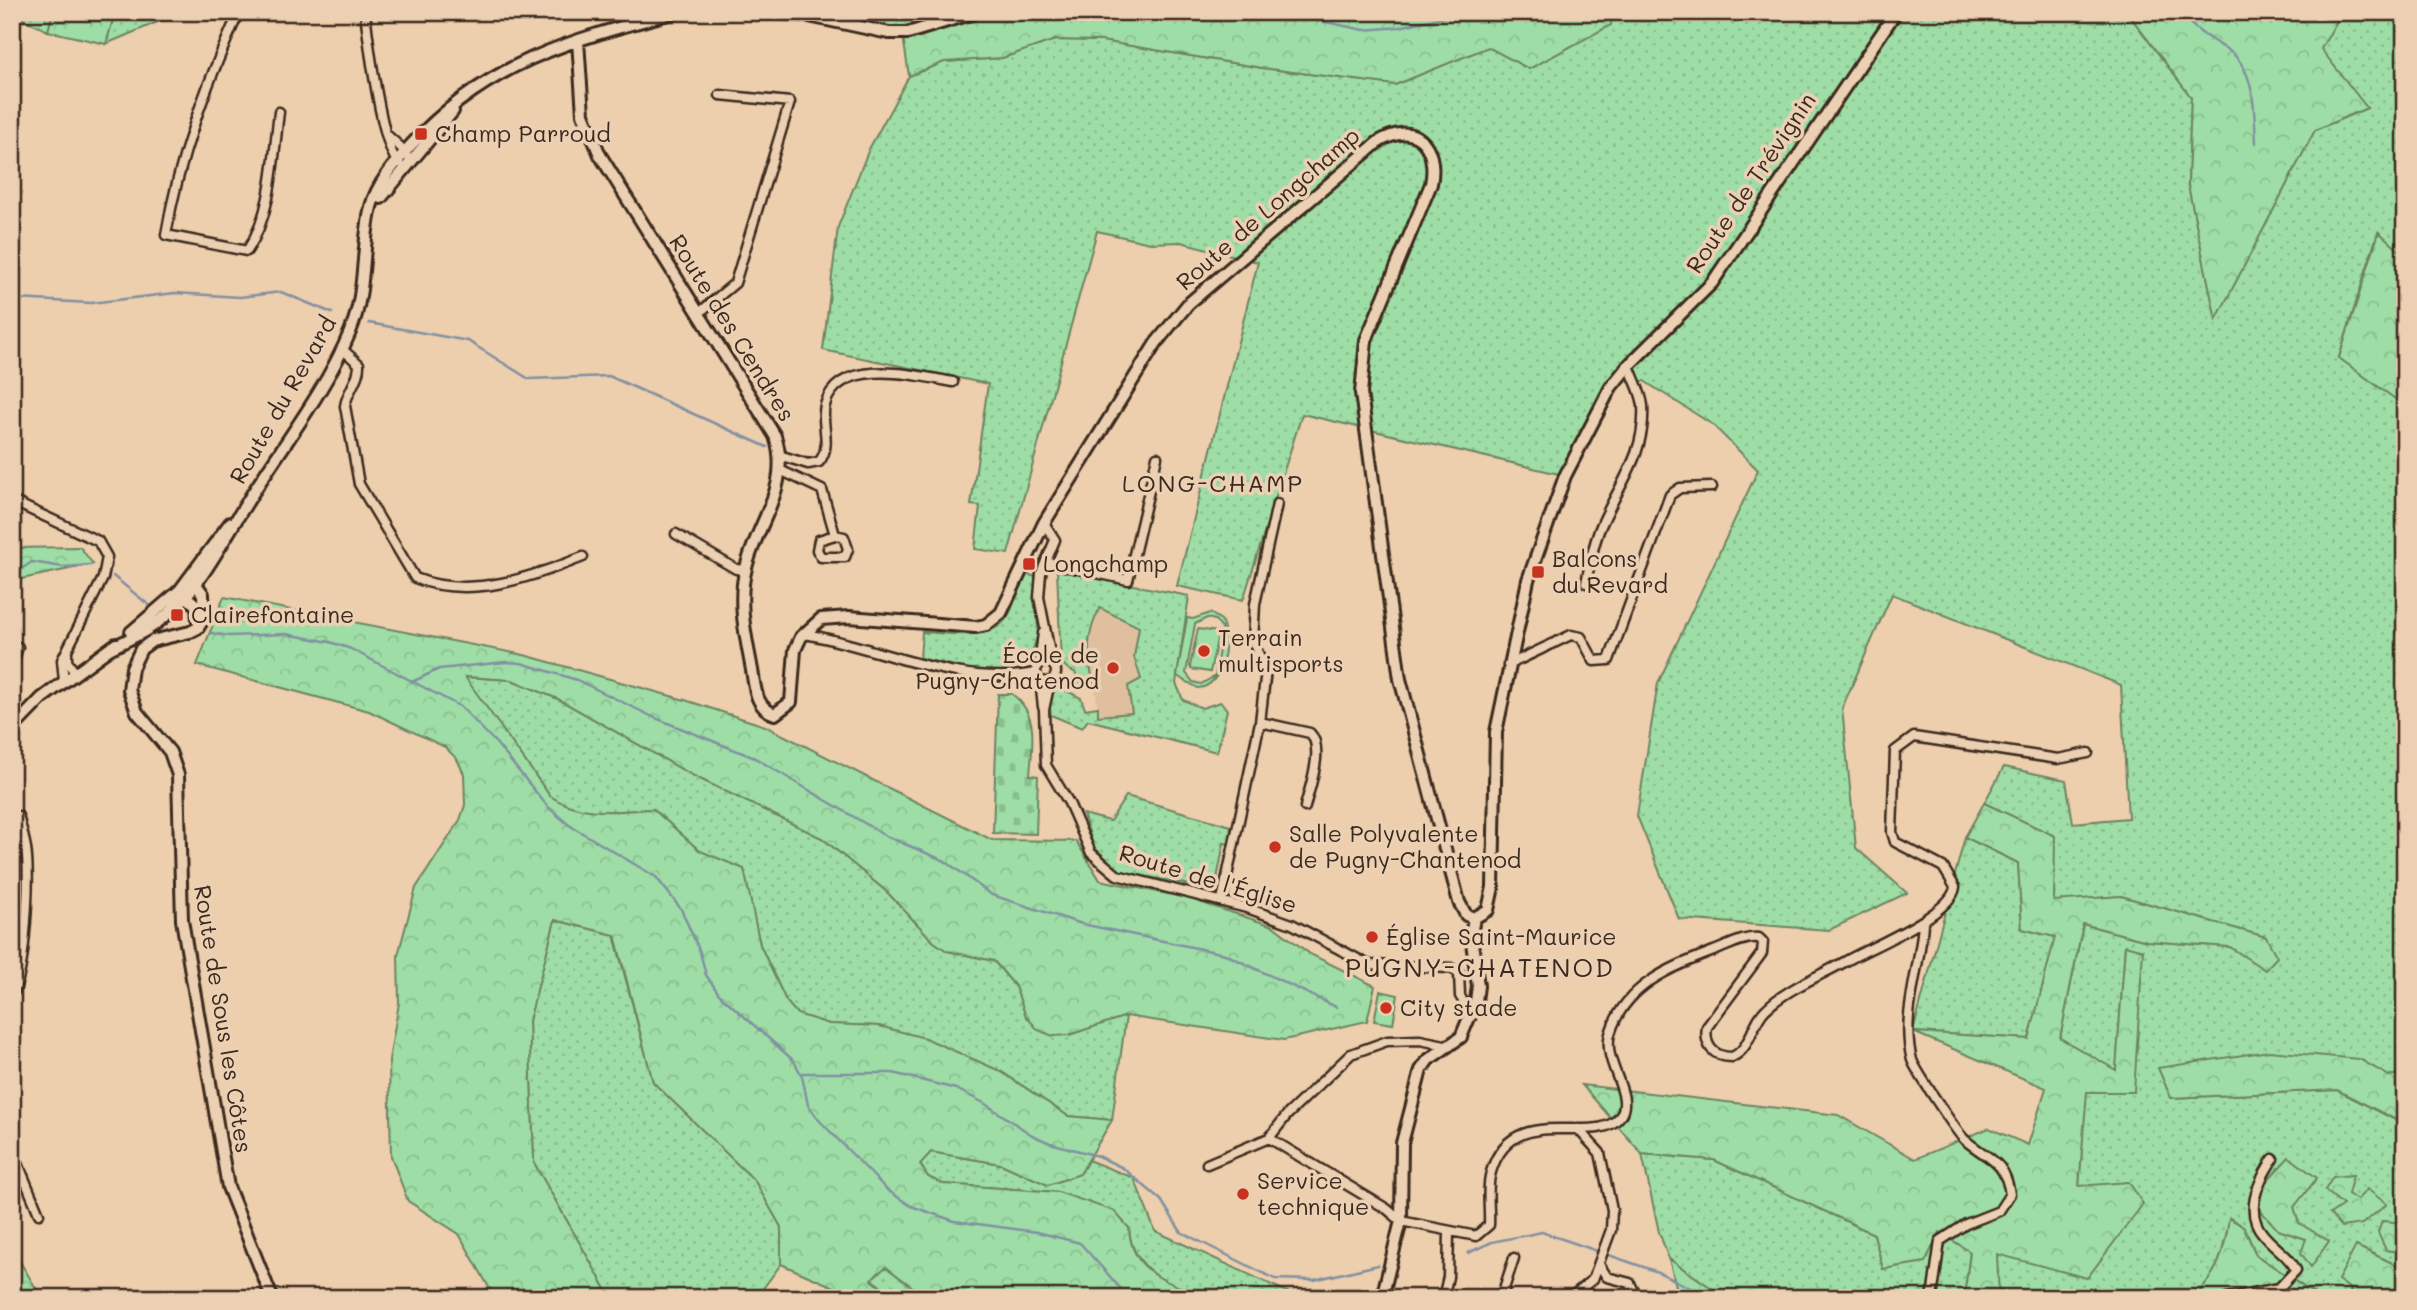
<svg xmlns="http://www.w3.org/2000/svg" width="2417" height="1310" font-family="Mali,sans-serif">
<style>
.built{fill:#dfbf9d}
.green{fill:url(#green-dots);stroke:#6c8462;stroke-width:2;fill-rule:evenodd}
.forest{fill:url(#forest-crowns);stroke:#6c8462;stroke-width:2}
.cemetery{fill:url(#cemetery-stones);stroke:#6c8462;stroke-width:2}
.pitch{fill:#9edea6;stroke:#6c8462;stroke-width:2;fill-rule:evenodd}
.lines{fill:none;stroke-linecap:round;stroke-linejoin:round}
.stream{stroke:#8191a1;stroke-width:2.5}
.street-casing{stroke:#3b2a1e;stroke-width:13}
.secondary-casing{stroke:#3b2a1e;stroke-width:16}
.street{stroke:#ecd0b3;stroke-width:8}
.secondary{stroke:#ecd0b3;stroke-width:10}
.poi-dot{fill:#c8321e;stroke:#ecd0b3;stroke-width:2.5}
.labels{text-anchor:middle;stroke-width:7;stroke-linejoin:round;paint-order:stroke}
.poi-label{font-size:23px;fill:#3b2a1e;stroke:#ecd0b3;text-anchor:start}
.street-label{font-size:23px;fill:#3b2a1e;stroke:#ecd0b3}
.neighbourhood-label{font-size:24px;letter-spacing:2px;fill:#3b2a1e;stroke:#ecd0b3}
.quarter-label{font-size:26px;letter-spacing:2px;fill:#3b2a1e;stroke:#ecd0b3}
</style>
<defs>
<pattern id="green-dots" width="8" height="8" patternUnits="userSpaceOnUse" patternTransform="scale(1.75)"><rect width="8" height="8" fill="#9edea6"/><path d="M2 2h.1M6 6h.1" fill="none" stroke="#89bf8e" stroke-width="1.8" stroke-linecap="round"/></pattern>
<pattern id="forest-crowns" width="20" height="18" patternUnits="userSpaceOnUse" patternTransform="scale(1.75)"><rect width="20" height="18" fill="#9edea6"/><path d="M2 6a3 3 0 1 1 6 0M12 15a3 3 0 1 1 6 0" fill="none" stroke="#89bf8e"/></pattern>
<pattern id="cemetery-stones" width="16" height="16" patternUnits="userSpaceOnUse" patternTransform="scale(1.75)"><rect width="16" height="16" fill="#9edea6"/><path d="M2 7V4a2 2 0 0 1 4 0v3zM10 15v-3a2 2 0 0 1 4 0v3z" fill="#89bf8e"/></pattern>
</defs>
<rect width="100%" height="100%" fill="#edcead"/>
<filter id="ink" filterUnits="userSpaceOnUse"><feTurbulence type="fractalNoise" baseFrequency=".0143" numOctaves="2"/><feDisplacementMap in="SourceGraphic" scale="14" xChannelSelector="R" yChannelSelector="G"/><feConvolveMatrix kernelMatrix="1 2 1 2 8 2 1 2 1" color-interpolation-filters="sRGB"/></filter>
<g filter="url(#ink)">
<path class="built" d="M1092,604L1139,627L1134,657L1141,679L1129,686L1133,713L1098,716L1096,692L1083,648Z"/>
<path class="green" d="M12,12H53L48,31L12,14Z
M115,12H181L106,44Z
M1611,12H2127L2191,97L2188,185L2216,319L2315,130L2367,108L2320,49L2342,12H2405V256L2378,232L2339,357L2405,406V1073L2389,1076L2359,1059L2172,1098L2337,1090L2401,1123L2405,1119V1223L2382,1221L2386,1250L2405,1253V1269L2356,1246L2349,1298H2320L2256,1255L2244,1227L2230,1218C2221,1257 2222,1267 2194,1298H1999L1996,1254L2129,1182L2079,1187L2086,1092H2134L2125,946L2116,1071L2060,1038L2083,924L2147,941L2230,947L2265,969L2266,937L2121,896L2054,902V836L1984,803L2004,767L2066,780L2073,823L2128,818L2121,685L1892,594L1842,708L1856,848L1907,893L1829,930L1679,919L1637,816L1658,683L1758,470L1713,425L1644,381L1622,380L1572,477L1302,414L1243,600L1177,586L1258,262L1181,242L1150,243L1097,231L1008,554L975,549L980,506L971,505L988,384L823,350L838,227L869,149L909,76L944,62L1002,58L1055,40L1102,41L1262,68L1395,85L1488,47L1611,25ZM2289,1158L2316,1178L2294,1207L2299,1224L2329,1241L2306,1239L2278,1230Z
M1057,570L1189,596L1176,683L1183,700L1202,708L1221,702L1227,710L1217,752L1088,720L1082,728L1051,715L1048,695L1054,689H1063L1081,698L1085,709L1098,707V716L1132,713L1128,686L1141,679L1134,657L1139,627L1100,608C1085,635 1087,657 1094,685L1078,682L1075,672L1069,670L1061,662Z
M1023,572L1035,577L1038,634L1026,670L995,675L920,658L922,632C947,633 995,643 1009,614C1016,602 1019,586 1023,572Z
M464,677L512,680L558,699L692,775L822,838L887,892L934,942L948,951L994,961L1015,986L1026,1016L1069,1035L1126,1016L1112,1120L1068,1116L1000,1071L879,1026L829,1024L797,1014L786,1001L760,945L743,869L700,851L653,809C617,811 581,817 550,796Z
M1126,796L1231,826L1229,844L1224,843L1216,884L1222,886L1221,891L1119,871L1094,847L1083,814L1110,821Z
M1965,837L2018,863L2022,929L2056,937L2029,1039L1913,1032Z
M555,920L614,935L653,1082L755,1181L781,1227V1264L756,1298H611L534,1163L529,1021Z
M931,1152L1001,1164L1048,1185L1080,1174L1088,1160L1134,1178L1155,1231L1300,1298C1272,1298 1241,1302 1213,1298C1175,1292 1131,1270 1129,1228L1058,1192L942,1184L928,1177L920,1164Z
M1642,1154L1714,1160L1874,1234L1883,1269L1939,1232L1970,1251L1964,1298H1726L1669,1259L1659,1232Z
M886,1267L927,1298H893L871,1278Z"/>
<path class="forest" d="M53,12H115L106,44L48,31Z
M827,12H989L996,18L1009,12H1611V25L1529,69L1488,47L1395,85L1262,68L1102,41L1055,40L1002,58L944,62L909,76L903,36L852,17Z
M2127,12H2342L2321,49L2367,108L2315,130L2216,320L2188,185L2191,97Z
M2379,232L2405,256V406L2339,358Z
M80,547L93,564L12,581V548Z
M224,597L524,655L685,700L765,726L992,840L1076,841L1100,880L1187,898L1273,926L1310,954L1375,986L1367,1021L1284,1040L1126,1016L1069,1035L1053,1036L1038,1030L1026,1016L1015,986L994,961L947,951L934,942L887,892L822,838L692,775L558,699L512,680L465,677L550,796C581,817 617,811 653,809L700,851L744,869L760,945L786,1001L797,1014L829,1024L879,1026L925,1038L1000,1071L1068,1116L1112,1120L1080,1174L1048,1185L1001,1164L931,1152L920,1164L928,1177L943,1184L1058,1192L1114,1211L1129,1228C1131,1276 1174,1285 1213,1298H1044L1042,1294L1034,1298H927L886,1267L871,1279L893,1298H859L781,1264V1227L755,1181L653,1082L615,935L555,920L529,1021L534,1163L611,1298H495L459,1234L408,1201L391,1156L389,1060L399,1003L398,955L416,888L460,820L465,805L464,774L457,759L445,747L369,711L197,665Z
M1984,803L2055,836L2054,901L2121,896L2266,937L2277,957L2265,970L2230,947L2147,941L2083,924L2060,1038L2116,1070L2125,945L2143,950L2134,1092H2087L2079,1186L2129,1182L2143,1204L2087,1278L1997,1254L1999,1298H1964L1970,1252L1940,1232L1925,1262L1883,1269L1874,1234L1714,1160L1642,1154L1582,1085L1838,1115L1915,1159L1989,1128L2028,1145L2046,1088L1913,1032L2029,1039L2055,937L2022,929L2018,863L1965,837Z
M2269,1051L2359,1059L2389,1076L2405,1073V1119L2402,1123L2337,1090L2171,1098L2158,1068Z
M2289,1157L2317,1178L2294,1207L2299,1223L2329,1241L2311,1267L2301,1253L2306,1239L2278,1230L2259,1209L2263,1185Z
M2353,1175L2348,1194L2357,1200L2367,1189L2387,1204L2362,1224L2341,1227L2330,1214L2343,1205L2325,1190L2333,1177Z
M2229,1218L2244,1227L2256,1255L2320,1298H2194C2219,1270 2224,1254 2229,1218Z
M2382,1221L2405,1223V1253L2386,1250L2378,1233Z
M2356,1246L2405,1269V1298H2349L2352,1290L2338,1280Z
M12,1257L19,1260L40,1295H61V1298H12Z
M1669,1259L1726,1298H1679Z"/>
<path class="cemetery" d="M998,694H1012C1040,715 1032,744 1030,775L1038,776L1036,834L993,833Z"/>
<path class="pitch" d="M1210,613L1221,620C1231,641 1224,686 1198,688L1177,676L1187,618L1193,619ZM1207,618L1215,620L1222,629L1215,676L1201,684L1193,682L1186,673L1195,624Z
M1198,629L1217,632L1218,635L1210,672L1191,669L1190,666Z
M1380,991L1398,995L1393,1024L1374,1021Z"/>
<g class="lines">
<path class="stream" d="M1278,12L1364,30L1399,27L1466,12
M2181,12C2193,30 2210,39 2228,50C2256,69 2254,112 2256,143
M16,299L91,303L175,293L240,297L281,292L332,313
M369,323L468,341L529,379L609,376L767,447
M12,570L18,571L32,562L63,567L91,565
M113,576L149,605
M211,633L229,636L286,634L330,642L351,649L461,707L496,743L548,807L569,825L656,877L681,909L700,952L706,975L719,994L794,1061L802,1076L808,1105L819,1120L887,1190L911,1206L954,1221L1037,1232L1080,1243L1129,1298
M412,682L439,669L506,662L521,663L577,680L653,717L755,758L886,836L945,861L992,895L1082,924L1225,954L1336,1007
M802,1073H893L956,1089L984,1103L1032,1135L1050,1143L1098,1156L1123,1168L1161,1200L1181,1232L1275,1279L1314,1280L1378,1265
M1468,1253L1492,1242L1542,1232L1658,1272L1711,1298"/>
<defs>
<path id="street" d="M239,12C206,85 179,157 166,235L247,251C273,212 273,158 279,112
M365,12C368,38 382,151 399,163
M388,136L406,152V156
M699,313L735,283L790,102L720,95
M342,349L359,364C360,379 347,391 345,406L359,484L415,578C470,600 532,577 583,557
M782,456L808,464L819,462C833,445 820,424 825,405C839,355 919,376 953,382
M782,471L822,490L835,535L844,537L848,549L845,557H821L817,550L819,540L835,535
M12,501L98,541L107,557L103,578L62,660L64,681
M1044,523L1055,540L1041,573L1039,597L1052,663
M676,534L736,569L745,570
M1046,562L1128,580L1157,457
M1586,583C1590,563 1593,544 1601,526C1619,484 1646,454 1643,406C1642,393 1633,378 1629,365
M805,634C880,647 958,688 1036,673
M67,652V661L75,673
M1036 672a10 10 0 1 1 20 0a10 10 0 1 1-20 0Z
M1039,665L1043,633
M1508,665L1571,635L1581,637L1594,661L1609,660L1670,495L1680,488L1712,487
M12,667L18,647
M1040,680L1043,707
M1050,682L1044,710L1046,765L1069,803L1091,853L1117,875L1247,908L1292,924L1369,965L1451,968L1459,973L1460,996L1472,1016
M1260,722L1310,733C1325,748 1309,789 1305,807
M1222,900L1260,722L1266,670L1253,642L1255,604L1277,504
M1923,922C1921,967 1900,1016 1912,1060C1915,1069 1957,1133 1965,1140C1989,1160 2005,1160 2010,1194L1999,1211L1966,1224L1940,1241L1932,1298
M12,995C26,974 30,875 26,848C24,837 21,826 18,816
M1450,1046L1420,1040L1387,1041L1351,1054L1287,1115L1269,1138L1387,1209L1401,1221L1476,1236L1489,1225C1490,1208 1486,1188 1491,1172C1513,1097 1598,1151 1621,1115C1634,1094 1602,1062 1610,1034C1625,983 1675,966 1719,949C1731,944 1747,936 1759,938L1763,942L1762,953L1707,1027C1704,1045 1713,1057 1732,1057C1751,1049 1751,1024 1765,1010C1786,989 1822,975 1848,960C1873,946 1952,914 1955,887L1943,867L1895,842L1892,832L1895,751L1914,737L2058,759L2088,753
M12,1149L39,1214
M1207,1164L1269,1138
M1600,1266L1607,1277L1630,1283L1637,1298
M1443,1298L1448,1277L1449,1233
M1501,1298L1514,1258
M1570,1298L1593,1279L1611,1230L1612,1210L1600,1153L1578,1129
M2227,1298L2279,1288L2296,1270C2288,1254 2274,1248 2263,1234C2243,1211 2259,1180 2273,1159"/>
<path id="secondary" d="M766,12L804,15L889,33H908L977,12
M578,41L583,114L600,155L775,436C792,487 758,520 746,568C737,602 746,637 752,670C755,687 755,708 775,714L791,702L795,650L801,637L821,619L849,617L976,627L986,625L1001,613L1044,523L1156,343L1188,304L1377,143C1413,119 1439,144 1431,184L1366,340L1361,393L1400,679L1459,902L1466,915L1474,918
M381,198L453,111
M188,580L195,583L203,594L204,618L198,628L190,632L152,641L141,649L132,668L129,690L137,712L170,752L178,775L182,920L228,1187L272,1298
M182,593L197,606L198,621
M131,632L180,590L230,523
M111,648C127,640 144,633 158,622C198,593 220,545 246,504C280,448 325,393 350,332C367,292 361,248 371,207C376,185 396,162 411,145C487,62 571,40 676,12
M12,729L42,698L116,644
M1474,918L1488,910L1493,887L1496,732L1528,580L1565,476L1611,387L1629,365L1712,283L1896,12
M1382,1298L1401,1221L1402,1143L1421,1070L1428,1060L1461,1037L1476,1001L1478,986L1471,935L1474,918"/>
</defs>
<use href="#street" class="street-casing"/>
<use href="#secondary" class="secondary-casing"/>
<use href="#street" class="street"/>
<use href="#secondary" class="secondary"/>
</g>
</g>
<g class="poi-dot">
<rect x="414" y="127" width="14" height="14" rx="3.5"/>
<rect x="1022" y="557" width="14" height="14" rx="3.5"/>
<rect x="1531" y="565" width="14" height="14" rx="3.5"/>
<rect x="170" y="608" width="14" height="14" rx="3.5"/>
<circle cx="1204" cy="651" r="7"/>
<circle cx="1113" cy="668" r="7"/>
<circle cx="1275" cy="847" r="7"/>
<circle cx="1372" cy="937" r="7"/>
<circle cx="1386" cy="1008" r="7"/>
<circle cx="1243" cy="1194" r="7"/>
</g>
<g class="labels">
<g class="poi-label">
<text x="435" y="142">Champ Parroud</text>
<text x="1552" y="567">Balcons<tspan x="1552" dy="26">du Revard</tspan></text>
<text x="1043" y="572">Longchamp</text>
<text x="191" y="623">Clairefontaine</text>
<text x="1218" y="646">Terrain<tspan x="1218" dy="26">multisports</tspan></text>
<text x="1099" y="663" text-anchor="end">École de<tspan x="1099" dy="26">Pugny-Chatenod</tspan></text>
<text x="1289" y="842">Salle Polyvalente<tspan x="1289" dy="26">de Pugny-Chantenod</tspan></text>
<text x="1386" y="945">Église Saint-Maurice</text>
<text x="1400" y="1016">City stade</text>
<text x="1257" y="1189">Service<tspan x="1257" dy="26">technique</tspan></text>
</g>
<g class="street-label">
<text transform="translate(1751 183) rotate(-56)" y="8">Route de Trévignin</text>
<text transform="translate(1268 209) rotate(-41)" y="8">Route de Longchamp</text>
<text transform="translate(732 328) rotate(58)" y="8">Route des Cendres</text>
<text transform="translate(283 400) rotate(-60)" y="8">Route du Revard</text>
<text transform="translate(1208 879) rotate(17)" y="8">Route de l'Église</text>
<text transform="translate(223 1019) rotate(81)" y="8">Route de Sous les Côtes</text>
</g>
<g class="neighbourhood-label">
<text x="1213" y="492">LONG-CHAMP</text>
</g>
<g class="quarter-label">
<text x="1480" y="977">PUGNY-CHATENOD</text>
</g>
</g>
<rect width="2417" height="1310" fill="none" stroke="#ecd0b3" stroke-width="42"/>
<rect x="21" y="21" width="2375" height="1268" fill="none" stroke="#3b2a1e" stroke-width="2.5" filter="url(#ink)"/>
</svg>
